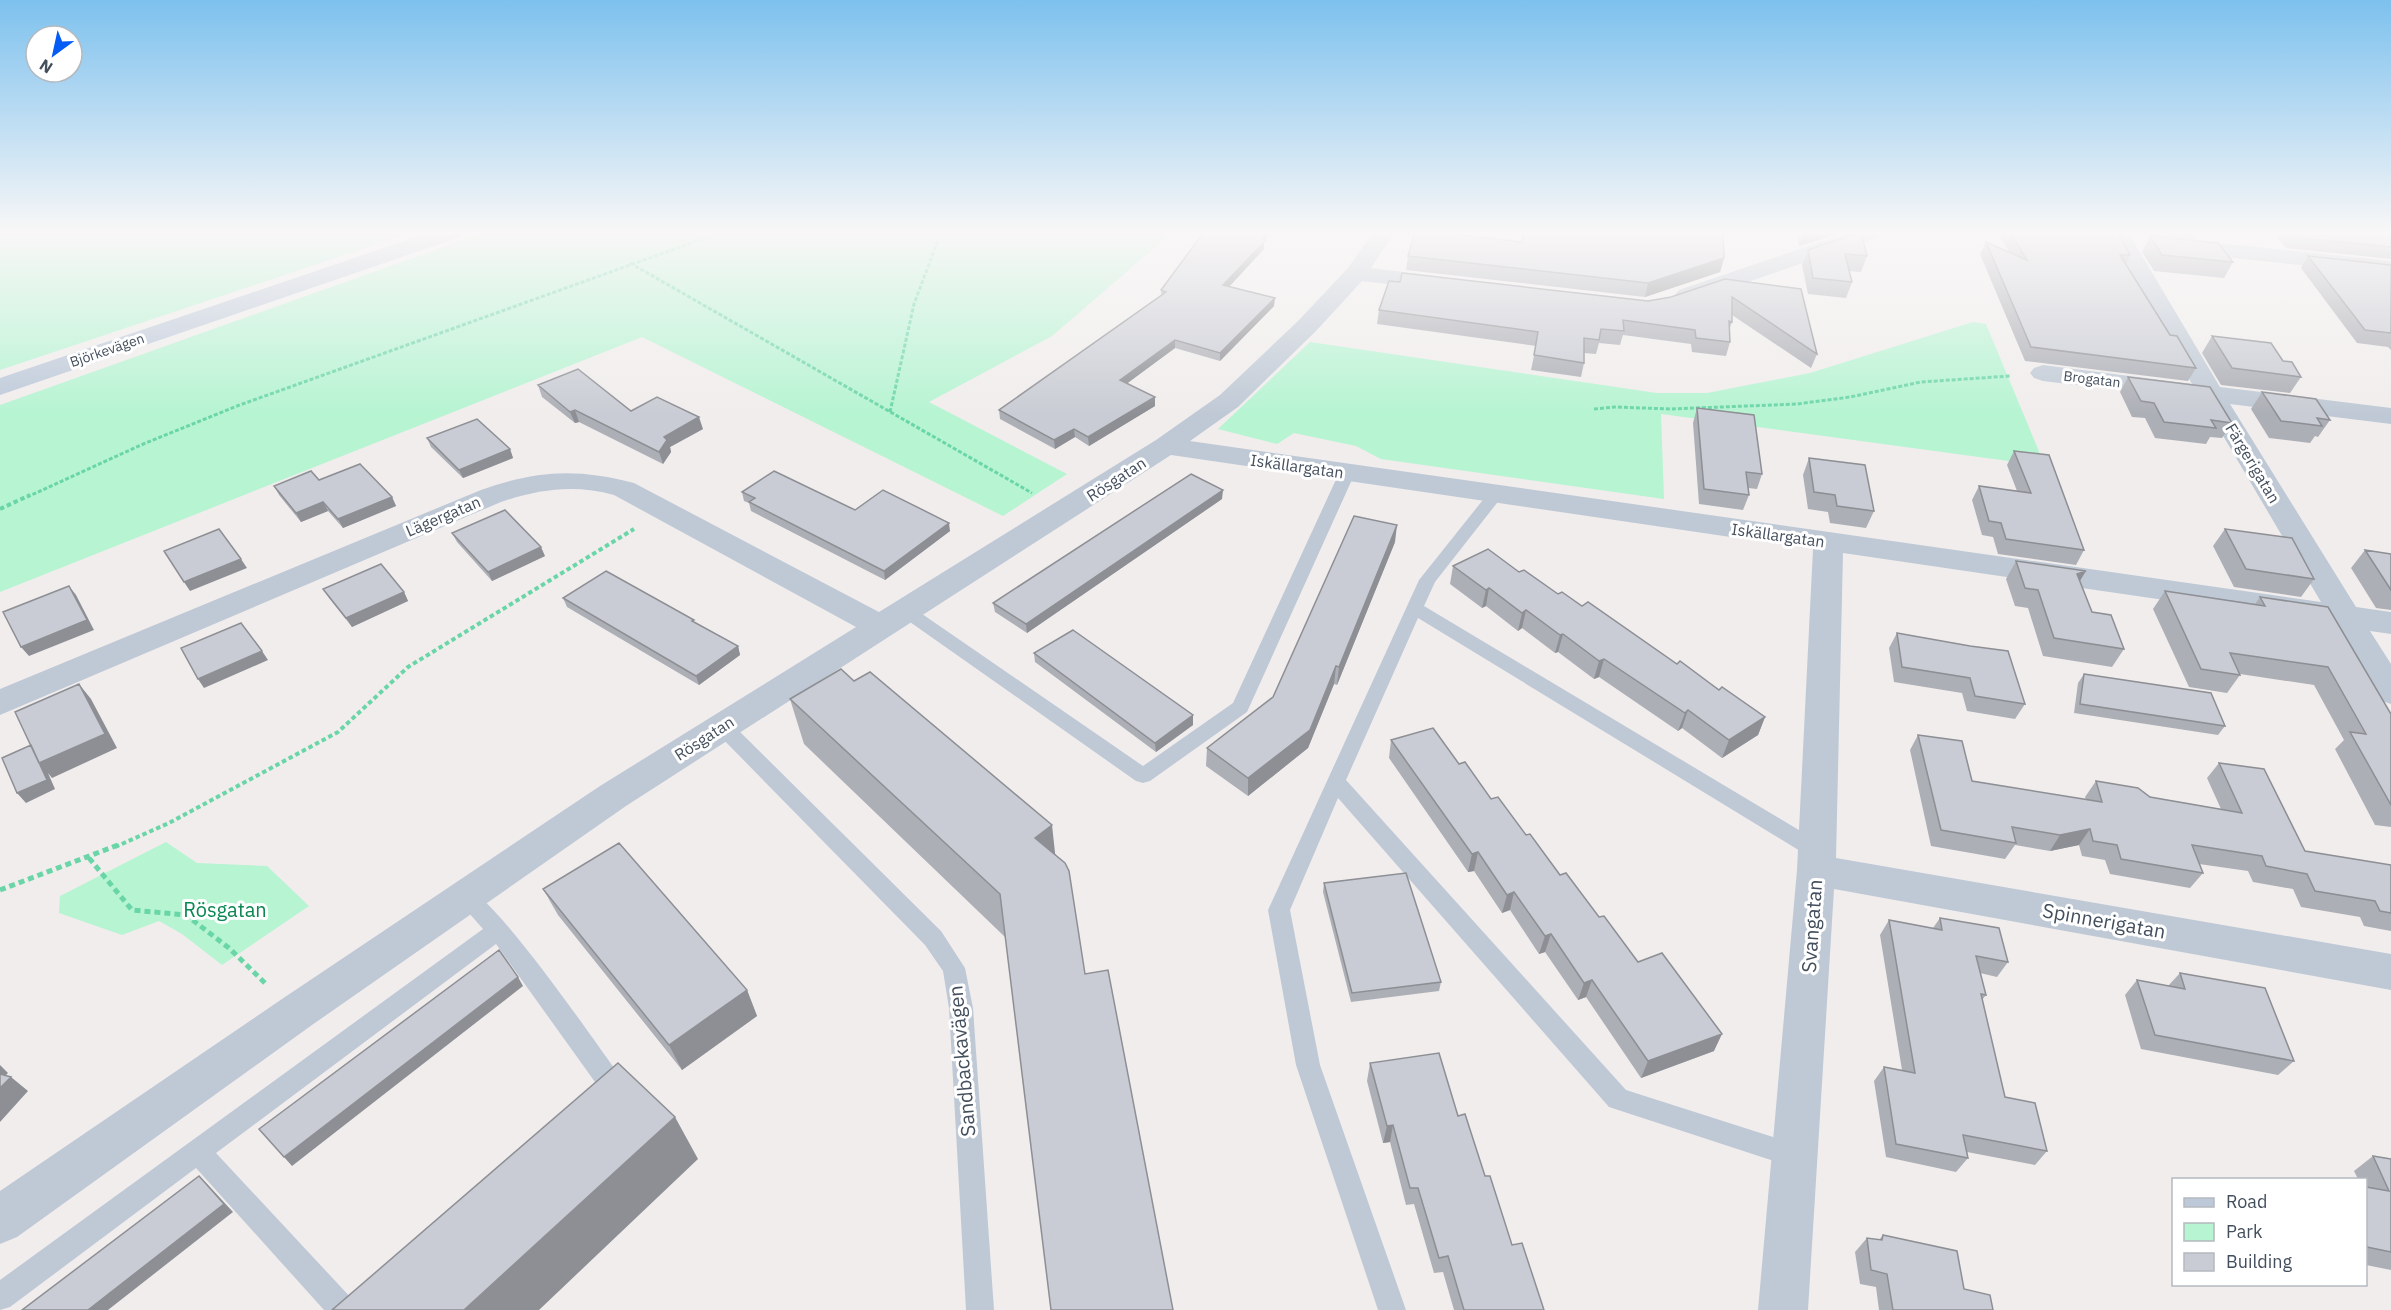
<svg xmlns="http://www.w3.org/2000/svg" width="2391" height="1310" font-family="'IBM Plex Sans',sans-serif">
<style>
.green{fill:#b6f4d2}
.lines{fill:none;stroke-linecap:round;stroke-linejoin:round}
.path-far2{stroke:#6ad6a8;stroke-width:3;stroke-dasharray:4 2;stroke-linecap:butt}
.path-far1{stroke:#6ad6a8;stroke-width:4;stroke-dasharray:4.5 3;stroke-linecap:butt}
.path{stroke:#6ad6a8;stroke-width:5;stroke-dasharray:6 4;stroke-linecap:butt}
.lane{fill:#bfc9d5;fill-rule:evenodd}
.street{fill:#bfc9d5;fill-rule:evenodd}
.secondary{fill:#bdc9d9;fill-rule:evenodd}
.wall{fill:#adafb6}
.shaded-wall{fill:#8d8f94}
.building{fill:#c9ccd4;stroke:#8d8f94;stroke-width:1.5}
.labels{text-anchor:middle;stroke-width:6;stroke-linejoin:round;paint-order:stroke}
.far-street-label{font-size:14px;fill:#444f5d;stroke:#fff}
.street-label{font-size:16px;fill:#444f5d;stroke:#fff}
.near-park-label{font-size:20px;fill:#0c8752;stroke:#fff}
.near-street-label{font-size:20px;fill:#444f5d;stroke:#fff}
</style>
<rect width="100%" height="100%" fill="#f1eded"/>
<path class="green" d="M0,232H413L0,370Z
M486,232H1173L1052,336L929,402L1067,474L1003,516L642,337L0,592V405Z
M1973,322L1986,324L2045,466L1661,414L1664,499L1381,459L1356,446L1294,433L1277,444L1218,429L1310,342L1657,393H1707L1810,373Z
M166,842L197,863L267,866L309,906L222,965L182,934L159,921L122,935L59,913L60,896Z"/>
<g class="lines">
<path class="path-far2" d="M630,263L1032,493
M1594,409L1615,407L1671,409L1797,404L1850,397L1921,382L2010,376
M890,412L914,304L941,232
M27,497L141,445L237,406L722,232"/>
<path class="path-far1" d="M0,509L30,495
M115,847L169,823L338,732L408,667L634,529"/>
<path class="path" d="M89,858L132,910L186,915L229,948L267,985
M0,890L118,845"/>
<path class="lane" d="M1347,468L1355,473L1247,712L1150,781L1143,783L1136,781L900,615L897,611L900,607H912L1143,766L1233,703L1339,473Z
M1496,489L1504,494L1435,582L1424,606L1824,845L1827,851L1824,857L1817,859L1810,857L1418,618L1346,780L1626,1090L1795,1144L1804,1147L1808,1156L1804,1165L1795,1168L1609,1107L1338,798L1290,910L1320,1065L1406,1310H1378L1296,1065L1268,910L1419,580L1490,491Z
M722,719L729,721L941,931L965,968L973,1008L994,1310H966L949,1008L943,971L925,945L715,731L712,726L715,721Z
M465,887C497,898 594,1041 620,1076L623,1084C618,1094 612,1099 602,1103L593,1100L590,1092L595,1082L496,944L216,1153L353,1300L357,1310H324L196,1168L10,1307L0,1310V1280L483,929L454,896L457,890Z"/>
<path class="street" d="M1373,232H1395L1371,268L1444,277L1452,279L1456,284L1452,289L1444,291L1362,281L1316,331L1238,407L1190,441L2321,602L2202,400L2043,381L2034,378L2030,373L2034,368L2043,365L2192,384L2106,232H2128L2220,387L2391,408V424L2230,404L2356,607L2391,612V634L2370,631L2391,664V704L2379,700L2335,625L1843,553L1836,858L2391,954V990L1834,889L1808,1310H1758L1797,870L1813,549L1171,455L626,806L312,1025L17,1237L0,1244V1191L282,999L600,786L856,627L614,495C575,484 539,489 501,502L0,715V689L481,490C537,470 577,468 634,483L879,612L1156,440L1220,395L1298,321L1348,268Z
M1850,232H1882L1879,237L1695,300L1687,302L1679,300L1675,295L1679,290Z
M2178,239L2391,261V275L2170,251L2167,246L2170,241Z"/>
<path class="secondary" d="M431,232H463L460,237L0,395V378Z"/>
</g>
<path class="wall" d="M1204,232H1271L1264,242V249L1229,287L1274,306L1220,361L1175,348L1127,383L1155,406L1089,446L1075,437L1055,449L1000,419L999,410L1161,295V290Z
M1415,232H1454V234L1522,242L1724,258L1720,272L1645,297L1406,270L1408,256Z
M1796,232H1845L1799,246Z
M2002,232H2117L2130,255L2126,264L2170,335L2196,368L2188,381L2025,361L1980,254L1986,242L2009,252L2000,237Z
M2130,232H2199L2195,239L2131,233Z
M2273,232H2391V259L2286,248Z
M2150,236L2233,262L2224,278L2154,271L2142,252Z
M1808,250L1867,256L1861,272L1849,271L1852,282L1846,298L1808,294L1802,265Z
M2308,256L2391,265V350L2388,347L2357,343L2301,268Z
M1801,289L1817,354L1811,368L1732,315V322L1729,331L1730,342L1726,356L1692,352L1691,344L1623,335L1620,345L1599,343L1596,354L1584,353V363L1581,377L1531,370L1536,346L1377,324L1379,310L1648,301Z
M2212,336L2283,361L2301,377L2290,393L2221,385L2202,353Z
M2128,377L2232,423L2222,438L2210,437L2206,444L2155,438L2145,418L2132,417L2120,392Z
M538,385L631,411L703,429L670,447L671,452L663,464L579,422L575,423L542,397Z
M2262,392L2330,420L2318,437L2315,436L2310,443L2269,438L2251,409Z
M1697,408L1762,474L1757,489L1748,488L1749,495L1743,510L1699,504L1693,423Z
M427,438L510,449L513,458L463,478L431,447Z
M2014,451L2084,550L2076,565L1998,554L1993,537L1982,535L1972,500L1979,486L2017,491L2007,465Z
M1809,458L1874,511L1866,528L1830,523L1828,512L1808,509L1803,475Z
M319,480L392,497L396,506L343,528L328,511L301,522L279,495L274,486Z
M742,492L855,510L950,531L885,580L751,511L749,503L744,501Z
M1222,499L1027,633L995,612L993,603Z
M2225,529L2314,579L2301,597L2234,587L2213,546Z
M452,533L545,556L492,581L457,542Z
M1395,542L1337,685L1334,684L1308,748L1248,796L1206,766L1207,748L1273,697Z
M2365,550L2391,554V610L2376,608L2351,568Z
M2016,561L2080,581L2092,612L2124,649L2112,667L2043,656L2028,608L2015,606L2006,579Z
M1453,566L1519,572L1558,594L1582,606L1765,717L1758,735L1722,758L1682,728L1678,731L1599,677L1594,679L1558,652L1555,653L1522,628L1518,631L1486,606L1482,608L1450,584Z
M323,589L404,592L408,601L352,627L329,598Z
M2165,591L2255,604L2260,597L2391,714V827L2375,825L2335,749L2344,740L2314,685L2240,674V675L2227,693L2189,687L2153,609Z
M563,598L695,622L738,646L740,655L699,685L567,607Z
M1897,633L1970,646L2025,704L2015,719L1967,711L1962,693L1894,682L1889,648Z
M1034,653L1193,725L1156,752L1035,662Z
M2084,674L2225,726L2218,735L2074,713L2078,683Z
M790,699L1056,856L1085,974L1005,937L804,744Z
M1918,735L1972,781L2086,800L2085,797L2096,781L2150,797L2221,809L2207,778L2219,763L2305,851L2391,865V931L2364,926L2360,917L2301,907L2293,889L2253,882L2248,871L2199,864L2203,873L2190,888L2110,874L2105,860L2082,856L2079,845L2050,851L2015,845L2005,859L1931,846L1910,750Z
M1391,740L1459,764L1526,835L1560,875L1599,917L1714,1051L1641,1078L1586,997L1578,1000L1545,952L1539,954L1510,910L1502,913L1474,871L1468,872L1389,758Z
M1324,883L1441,982L1439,991L1351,1002L1323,892Z
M543,889L747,990L757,1016L682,1070L558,915Z
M1940,918L2008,962L1997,977L1980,973L1986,995L1982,1000L2005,1097L2047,1151L2035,1165L1967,1152L1968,1158L1956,1172L1886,1157L1874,1081L1884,1067L1902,1070L1880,935L1889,920L1933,928Z
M2180,973L2294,1061L2278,1075L2141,1049L2125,995L2137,980L2168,986Z
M1370,1063L1458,1116L1485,1176L1512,1245L1544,1310H1454L1443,1272L1434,1273L1414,1204L1406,1205L1390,1142L1383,1143L1367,1081Z
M2373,1156L2391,1159V1270L2366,1265V1179H2358L2354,1171Z
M1883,1235L1964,1289L1993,1310H1879L1876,1287L1860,1284L1855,1252L1867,1238L1879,1240Z"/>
<path class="shaded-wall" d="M1266,232H1271L1264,242V249L1223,293V285Z
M1808,232H1845L1799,246L1803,233Z
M1724,258L1720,272L1645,297L1648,283Z
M1275,298L1274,306L1220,361V353Z
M1175,340V348L1121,388L1120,380Z
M1155,397V406L1089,446L1088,437Z
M575,410L579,422L575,423L570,412Z
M699,417L703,429L670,447L671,452L663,464L659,452L664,437Z
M1074,429L1075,437L1055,449L1054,440Z
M510,449L513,458L463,478L459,470Z
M1223,490L1222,499L1027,633L1026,624Z
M392,497L396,506L343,528L338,519Z
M323,502L328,511L301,522L296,513Z
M949,523L950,531L885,580L884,571Z
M1397,525L1395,542L1337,685L1339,667Z
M541,547L545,556L492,581L488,572Z
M241,559L247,568L190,591L184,582Z
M2086,571L2075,589L2077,574Z
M69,586L76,595L94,630L29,656L21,647Z
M1489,588L1486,606L1482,608L1486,590Z
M404,592L408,601L352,627L346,618Z
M1526,610L1522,628L1518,631L1522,613Z
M1563,634L1558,652L1555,653L1560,635Z
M738,646L740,655L699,685L696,676Z
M262,651L268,660L204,688L198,679Z
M1604,659L1599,677L1594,679L1599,661Z
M1336,666L1334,684L1308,748L1248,796V778Z
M79,684L91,699L117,748L52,778L48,773L55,789L26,803L17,793L39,763Z
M1688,710L1682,728L1678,731L1685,713Z
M1193,715V725L1156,752L1155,743Z
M1765,717L1758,735L1722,758L1729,740Z
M1052,825L1057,871L1035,838Z
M2090,829L2079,845L2050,851L2060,835Z
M1478,852L1474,871L1468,872L1472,854Z
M1514,892L1510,910L1502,913L1507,895Z
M1551,934L1545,952L1539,954L1545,936Z
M518,977L523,986L292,1166L284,1157Z
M1592,980L1586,997L1578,1000L1584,983Z
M747,990L757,1016L682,1070L669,1045Z
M1722,1034L1714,1051L1641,1078L1648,1061Z
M0,1065L8,1073L0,1081Z
M11,1077L28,1091L0,1122V1088Z
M675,1117L698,1159L539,1310H464Z
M1393,1125L1390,1142L1383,1143L1387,1126Z
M199,1176L208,1185L233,1212L108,1310H88Z"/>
<path class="building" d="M1204,232H1266L1262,238L1265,241L1223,285L1275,298L1220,353L1175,340L1120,380L1155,397L1088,437L1074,429L1054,440L999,410L1166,292L1161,290Z
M1415,232H1453V234L1522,242L1524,232H1723L1724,258L1648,283L1408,256Z
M1861,232L1867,256L1845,254L1852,282L1813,278L1808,250Z
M2010,232H2117L2130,255H2120L2170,335L2177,336L2196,368L2031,347L1986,242L2027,260Z
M2289,232H2391V247L2293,237Z
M2150,236L2218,243L2233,262L2162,255Z
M2308,256L2391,265V333L2365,330Z
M1402,273L1648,301L1671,297L1725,279L1801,289L1817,354L1732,297V322L1729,321L1730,342L1696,338L1695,330L1623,320L1624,331L1601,329L1599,340L1584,338V363L1534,355L1538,332L1379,310L1389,281L1400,282Z
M2212,336L2271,343L2283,361L2292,362L2301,377L2232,368Z
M578,369L631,411L657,397L699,417L664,437L667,440L659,452L575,410L570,412L538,385Z
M2128,377L2210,387L2232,423L2211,420L2216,428L2164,422L2154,403L2141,401Z
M2262,392L2316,399L2330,420L2317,418L2322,426L2281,421Z
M1697,408L1754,415L1762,474L1746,472L1749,495L1704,489Z
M477,419L510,449L459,470L427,438Z
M2014,451L2049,455L2084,550L2006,539L2001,523L1989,521L1979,486L2031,493Z
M1809,458L1865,465L1874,511L1837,506L1835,495L1814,492Z
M360,464L392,497L338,519L323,502L296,513L274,486L311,471L319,480Z
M774,471L855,510L883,490L949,523L884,571L749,502L755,498L742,492Z
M1191,474L1223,490L1026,624L993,603Z
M505,510L541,547L488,572L452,533Z
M1354,516L1397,525L1339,667L1336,666L1310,730L1248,778L1207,748L1273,697Z
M219,529L241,559L184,582L164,551Z
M2225,529L2292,538L2314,579L2246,569Z
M1488,549L1519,572L1524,570L1558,594L1562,592L1582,606L1588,602L1677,664L1680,661L1719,690L1722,687L1765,717L1729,740L1688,710L1685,713L1604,659L1599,661L1563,634L1560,635L1526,610L1522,613L1489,588L1486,590L1453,566Z
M2365,550L2391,554V590Z
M2016,561L2086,571L2077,574L2092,612L2111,615L2124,649L2054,638L2038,590L2025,588Z
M381,564L404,592L346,618L323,589Z
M606,571L694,620L692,621L738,646L696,676L563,598Z
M69,586L87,620L21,647L3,612Z
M2165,591L2265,606L2260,597L2328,607L2391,714V805L2350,732L2366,734L2328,667L2230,653L2240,675L2201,669Z
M241,623L262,651L198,679L181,648Z
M1073,630L1193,715L1155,743L1034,653Z
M1897,633L1970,646L2008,651L2025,704L1975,696L1970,678L1902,667Z
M841,669L854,681L870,672L1052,825L1035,838L1065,863L1069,871L1085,974L1108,970L1173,1310H1051L1000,894L790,699Z
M2084,674L2211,693L2225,726L2080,704Z
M79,684L105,734L39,763L15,712Z
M1433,728L1459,764L1465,762L1491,799L1498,797L1526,835L1530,834L1560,875L1566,873L1599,917L1604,916L1638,962L1662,953L1722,1034L1648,1061L1592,980L1584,983L1551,934L1545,936L1514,892L1507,895L1478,852L1472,854L1391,740Z
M1918,735L1962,741L1972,781L2102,802L2096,781L2138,788L2150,797L2242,813L2219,763L2264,769L2305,851L2391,865V913L2380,911L2375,901L2315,891L2307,874L2266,866L2262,856L2192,845L2203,873L2121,859L2117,845L2093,841L2090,829L2060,835L2012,827L2016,843L1941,830Z
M31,745L47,780L17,793L2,758Z
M619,843L747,990L669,1045L543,889Z
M1406,873L1441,982L1352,993L1324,883Z
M1940,918L1999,928L2008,962L1976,956L1986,995L1981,994L2005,1097L2035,1103L2047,1151L1963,1135L1968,1158L1896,1144L1884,1067L1915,1073L1889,920L1942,930Z
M499,950L518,977L284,1157L259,1129Z
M2180,973L2265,988L2294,1061L2155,1035L2137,980L2185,989Z
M1439,1053L1458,1116L1465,1114L1485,1176H1490L1512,1245L1522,1243L1544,1310H1464L1448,1256L1439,1258L1418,1188H1410L1393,1125L1387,1126L1370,1063Z
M618,1063L675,1117L464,1310H332Z
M0,1074L11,1077L0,1088Z
M2373,1156L2391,1159V1252L2367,1247L2366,1243V1187L2389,1191Z
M199,1176L224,1204L88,1310H22Z
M1883,1235L1957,1251L1964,1289L1990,1295L1993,1310H1893L1887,1274L1871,1270L1867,1238L1882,1240Z"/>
<linearGradient id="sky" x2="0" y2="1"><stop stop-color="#7dc1ee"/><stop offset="0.56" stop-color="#f9f7f7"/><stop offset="1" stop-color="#f9f7f7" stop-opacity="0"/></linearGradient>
<rect width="2391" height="415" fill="url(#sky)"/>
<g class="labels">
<g class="far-street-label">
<text transform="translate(107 350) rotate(-19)" y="5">Björkevägen</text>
<text transform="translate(2092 379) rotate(7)" y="5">Brogatan</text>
</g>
<g class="street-label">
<text transform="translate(2253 463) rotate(59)" y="6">Färgerigatan</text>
<text transform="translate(1297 466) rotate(8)" y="6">Iskällargatan</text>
<text transform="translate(1116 479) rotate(-33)" y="6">Rösgatan</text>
<text transform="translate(443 516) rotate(-23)" y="6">Lägergatan</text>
<text transform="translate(1778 535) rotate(8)" y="6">Iskällargatan</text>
<text transform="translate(704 738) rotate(-33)" y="6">Rösgatan</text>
</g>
<g class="near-park-label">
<text x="225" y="917">Rösgatan</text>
</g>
<g class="near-street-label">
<text transform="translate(2104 921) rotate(10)" y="7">Spinnerigatan</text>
<text transform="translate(1812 926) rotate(-86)" y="7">Svangatan</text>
<text transform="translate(962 1061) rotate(-95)" y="7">Sandbackavägen</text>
</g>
</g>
<rect x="2172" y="1178" width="195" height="108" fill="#ffffff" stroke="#b4b9be" stroke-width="1.5"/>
<rect x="2184" y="1198" width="30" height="9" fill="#bdc9d9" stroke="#b4b9be" stroke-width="1.5"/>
<text x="2226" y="1208" font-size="18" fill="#444f5d">Road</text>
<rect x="2184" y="1223" width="30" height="18" fill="#b6f4d2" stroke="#b4b9be" stroke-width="1.5"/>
<text x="2226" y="1238" font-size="18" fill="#444f5d">Park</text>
<rect x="2184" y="1253" width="30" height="18" fill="#c9ccd4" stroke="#b4b9be" stroke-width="1.5"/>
<text x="2226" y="1268" font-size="18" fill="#444f5d">Building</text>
<g transform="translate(54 54) rotate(213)"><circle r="28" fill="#ffffff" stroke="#b4b9be" stroke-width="1.5"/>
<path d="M0-4.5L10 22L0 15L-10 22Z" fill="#045cf4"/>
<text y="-9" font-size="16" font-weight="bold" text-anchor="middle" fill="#444f5d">N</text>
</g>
</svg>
